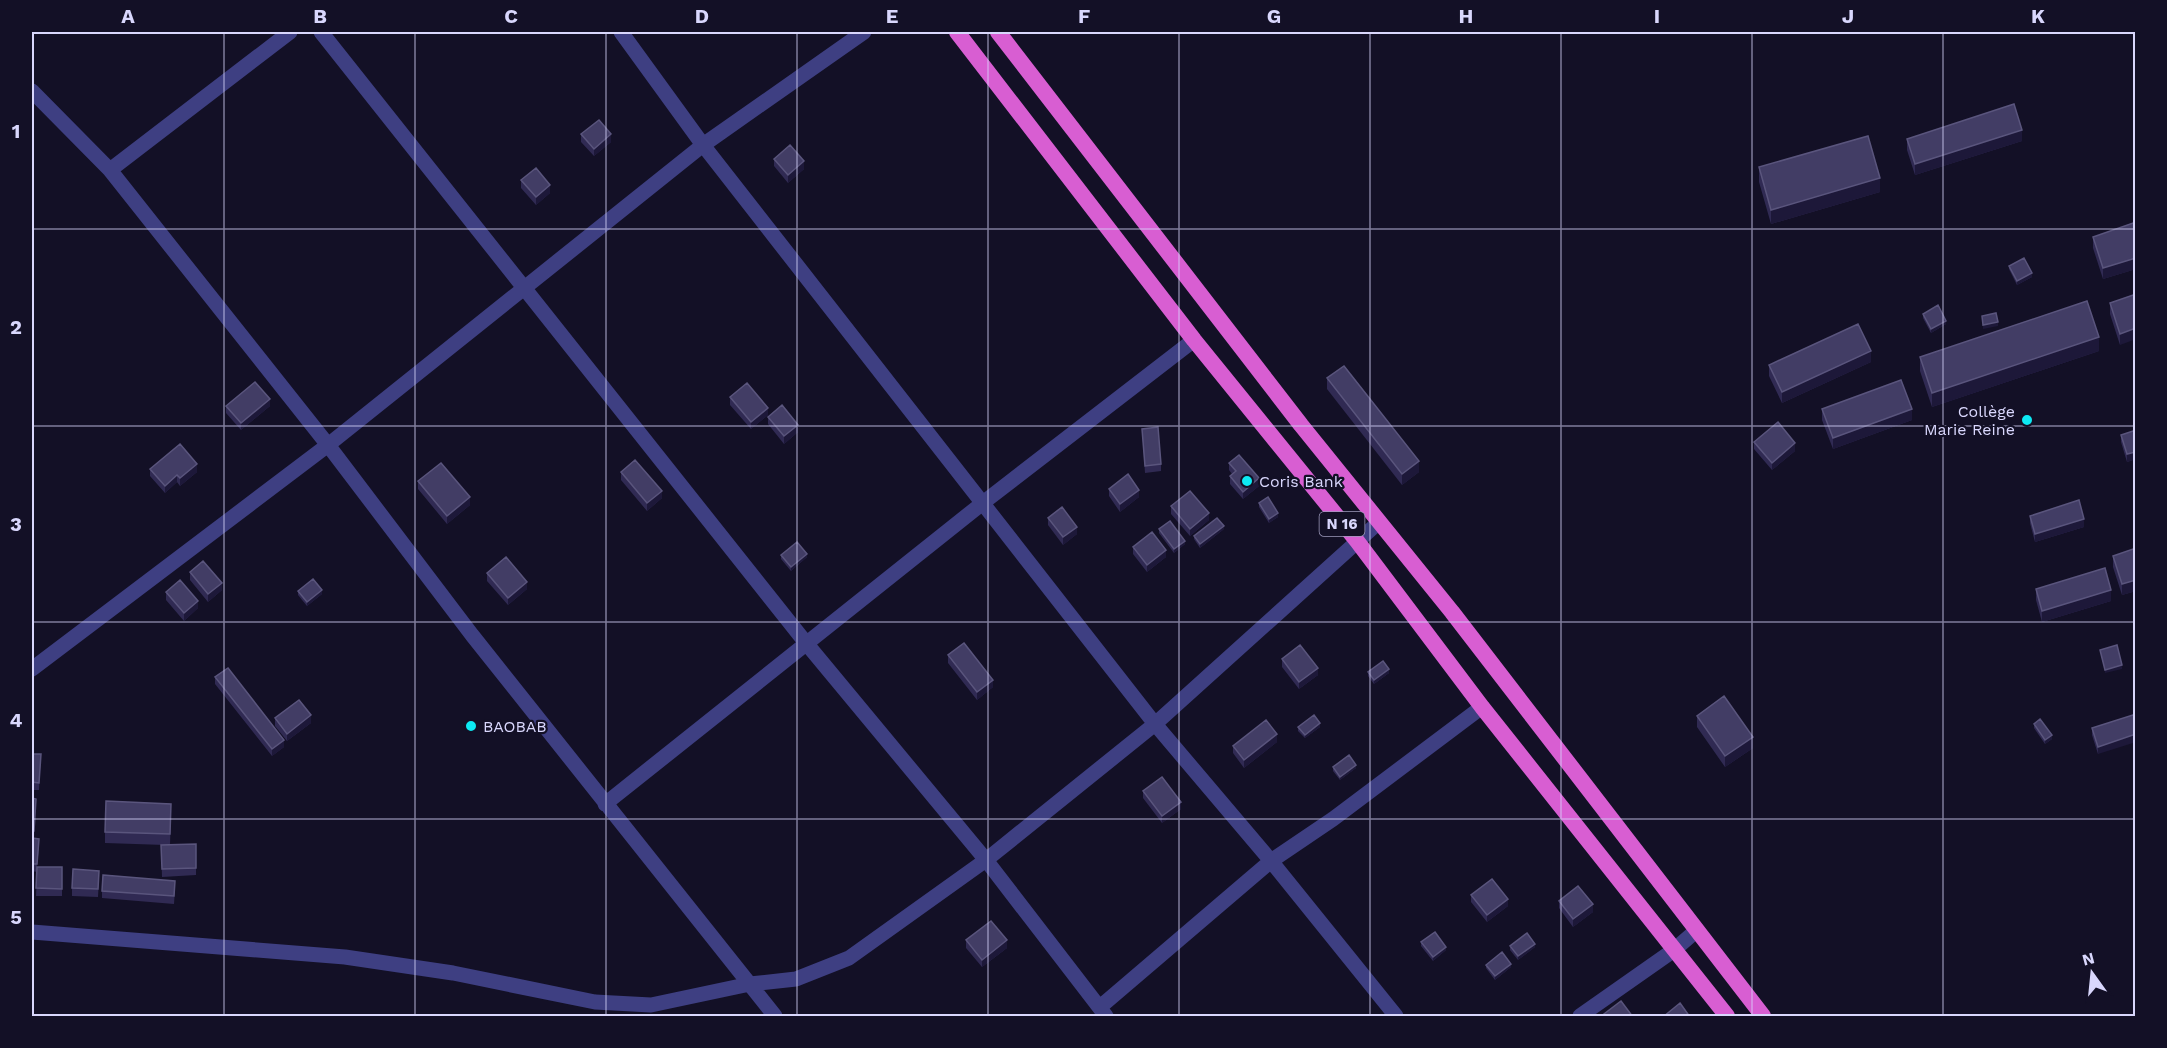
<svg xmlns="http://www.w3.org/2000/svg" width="2167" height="1048" font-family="'Work Sans',sans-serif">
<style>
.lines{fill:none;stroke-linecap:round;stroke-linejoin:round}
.minor{stroke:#3e3f82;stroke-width:15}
.trunk{stroke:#d85ed2;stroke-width:16}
.wall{fill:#302a53}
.shaded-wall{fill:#1d1839}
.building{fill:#423d65;stroke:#5a557d;stroke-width:1.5}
.grid{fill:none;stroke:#d9d7fd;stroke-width:1.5;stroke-opacity:0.55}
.poi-dot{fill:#0de9f3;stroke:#131026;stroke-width:2}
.labels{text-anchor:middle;stroke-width:4.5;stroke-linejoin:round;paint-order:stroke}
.shield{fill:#131026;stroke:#9e9bbc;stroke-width:1.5}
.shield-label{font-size:15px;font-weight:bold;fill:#d9d7fd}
.poi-label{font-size:16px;fill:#d9d7fd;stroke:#131026;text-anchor:start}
.neatline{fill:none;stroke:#d9d7fd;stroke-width:2}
.grid-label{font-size:20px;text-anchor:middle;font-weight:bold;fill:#d9d7fd}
</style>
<rect width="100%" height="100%" fill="#131026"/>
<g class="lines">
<path class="minor" d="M321,32L806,643L986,860L1106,1016
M621,32L703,145L1155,724L1271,861L1396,1016
M32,91L110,170L328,445L472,635L775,1016
M110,170L290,32
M32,669L328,445L703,145L864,32
M605,804L984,502L1194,340
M32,932L345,957L453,973L595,1002L651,1005L750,984L796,979L849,958L986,860L1155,724L1379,522
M1100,1007L1271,861L1333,819L1482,707
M1580,1016L1674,950L1697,930"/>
<path class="trunk" d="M957,32L1194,340L1357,541L1482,707L1727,1016
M998,32L1301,425L1452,612L1763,1016"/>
</g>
<path class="wall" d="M581,134L611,142L594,156L581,142Z
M1907,139L2022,141L1915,175L1907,150Z
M774,159L804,169L788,183L774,166Z
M1759,167L1880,192L1771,224L1759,182Z
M521,180L550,193L536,205L521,188Z
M2136,222V269L2103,279L2093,248V237Z
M2009,266L2032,277L2017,285L2009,269Z
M2136,294L2120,345L2110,314V303Z
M1923,314L1946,324L1931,333L1923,318Z
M2099,351L1932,407L1920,371V357Z
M1871,362L1782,403L1769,376V365Z
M1327,378L1419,472L1402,485L1327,389Z
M730,397L768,415L751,429L730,405Z
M226,406H270L241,430L226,413Z
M1822,409L1912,420L1833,449L1822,420Z
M768,417L798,432L784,444L768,424Z
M1142,429L1161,464V471L1145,473Z
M2136,430V459L2127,462L2121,442V435Z
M1754,442L1795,451L1772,470L1754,449Z
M1229,463L1259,486L1243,499L1230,484V476L1232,474L1229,470Z
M150,469L197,472L180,486L177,482L165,493L150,476Z
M621,472L662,498L647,511L621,480Z
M418,481L470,505L447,524L418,489Z
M1109,489L1139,497L1120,512L1109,496Z
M1259,503L1278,517L1269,523L1259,507Z
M1171,506L1209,520L1190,536L1171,514Z
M2030,516L2084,527L2035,542L2030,523Z
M1048,518L1077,534L1063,545L1048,525Z
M1159,529L1185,544L1174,553L1159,533Z
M1224,529L1200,548L1194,539V536Z
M1133,547L1166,557L1147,572L1133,554Z
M2136,548V591L2122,595L2113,567V556Z
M781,555L807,557L791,571L781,559Z
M190,572L222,590L208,602L190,580Z
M487,573L527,589L508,605L487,581Z
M2036,589L2111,601L2042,622L2036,600Z
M298,591L322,594L307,606L298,595Z
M166,592L198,608L184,621L166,600Z
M948,655L993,687L977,700L948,663Z
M1282,659L1318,675L1299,689L1282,667Z
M1368,672L1389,673L1374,684L1368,676Z
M215,677L284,747L272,756L215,684Z
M2136,714L2098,754L2092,735V728Z
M1697,716L1753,748L1725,767L1697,727Z
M275,718L311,723L287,741L275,726Z
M2034,724L2052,739L2045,744L2034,728Z
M1298,727H1320L1305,738L1298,731Z
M1277,742L1244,768L1233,753V746Z
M32,754H41L39,790H32Z
M1333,767L1356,768L1340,780L1333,771Z
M1143,791L1181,809L1162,823L1143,798Z
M32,798L36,799L34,838L39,846L37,867H62V896H36L37,868V872L32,871Z
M171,815L170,845L196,844V875L162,877L161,845H165L105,843V832Z
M99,878L98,897L72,896V888Z
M175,889L174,904L102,898V891Z
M1471,895L1508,906L1487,922L1471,902Z
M1559,901L1593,912L1573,927L1559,908Z
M966,940L1007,948L982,967L966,948Z
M1421,942L1446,950L1433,961L1421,946Z
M1510,946L1535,947L1518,960L1510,950Z
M1486,965L1511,967L1495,980L1486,968Z"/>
<path class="shaded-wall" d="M2022,130V141L1915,175V164Z
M611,134V142L594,156V149Z
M804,161V169L788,183V175Z
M1880,178V192L1771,224V210Z
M550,185V193L536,205V197Z
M2136,258V269L2103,279V268Z
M2032,273V277L2017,285V281Z
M1946,321V324L1931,333V329Z
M1998,322V326L1983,329V325Z
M2136,328V339L2120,345V334Z
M2099,337V351L1932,407V393Z
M1871,351V362L1782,403V392Z
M270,399V406L241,430V423Z
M768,408V415L751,429V422Z
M1912,409V420L1833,449V438Z
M798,425V432L784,444V436Z
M1795,443V451L1772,470V463Z
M2136,452V459L2127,462V454Z
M1419,461V472L1402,485V474Z
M197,464V472L180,486V478Z
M177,475V482L165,493V486Z
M1259,478V486L1243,499V492Z
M1139,490V497L1120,512V504Z
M662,491V498L647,511V503Z
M470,497V505L447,524V516Z
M1209,513V520L1190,536V529Z
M1278,513V517L1269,523V519Z
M2084,519V527L2035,542V534Z
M1224,526V529L1200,548V544Z
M1077,527V534L1063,545V537Z
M1185,541V544L1174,553V549Z
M1166,550V557L1147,572V565Z
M807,554V557L791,571V567Z
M2136,580V591L2122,595V584Z
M527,582V589L508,605V598Z
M222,583V590L208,602V594Z
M322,590V594L307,606V602Z
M2111,590V601L2042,622V611Z
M198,601V608L184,621V613Z
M2122,665V669L2105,673V670Z
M1318,668V675L1299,689V682Z
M1389,669V673L1374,684V680Z
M993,680V687L977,700V692Z
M311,715V723L287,741V734Z
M1320,723V727L1305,738V735Z
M1277,734V742L1244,768V760Z
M2136,734V742L2098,754V747Z
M2052,735V739L2045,744V740Z
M1753,737V748L1725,767V756Z
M284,740V747L272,756V749Z
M1356,765V768L1340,780V777Z
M1181,802V809L1162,823V816Z
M1508,899V906L1487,922V915Z
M1593,904V912L1573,927V919Z
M1007,940V948L982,967V960Z
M1535,944V947L1518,960V956Z
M1446,947V950L1433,961V957Z
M1511,964V967L1495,980V976Z"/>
<path class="building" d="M2014,104L2022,130L1915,164L1907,139Z
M599,120L611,134L594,149L581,134Z
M1868,136L1880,178L1771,210L1759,167Z
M790,145L804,161L788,175L774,159Z
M536,168L550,185L536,197L521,180Z
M2136,222V258L2103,268L2093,237Z
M2024,258L2032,273L2017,281L2009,266Z
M2136,294V328L2120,334L2110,303Z
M2087,301L2099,337L1932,393L1920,357Z
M1938,305L1946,321L1931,329L1923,314Z
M1996,313L1998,322L1983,325L1982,316Z
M1858,324L1871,351L1782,392L1769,365Z
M1344,366L1419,461L1402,474L1327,378Z
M1901,380L1912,409L1833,438L1822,409Z
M255,382L270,399L241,423L226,406Z
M747,383L768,408L751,422L730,397Z
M782,405L798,425L784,436L768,417Z
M1778,422L1795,443L1772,463L1754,442Z
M1158,427L1161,464L1145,466L1142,429Z
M2136,430V452L2127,454L2121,435Z
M180,444L197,464L180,478L177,475L165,486L150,469Z
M1239,455L1259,478L1243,492L1230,476L1236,471L1229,463Z
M635,460L662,491L647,503L621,472Z
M441,463L470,497L447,516L418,481Z
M1128,474L1139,490L1120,504L1109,489Z
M1190,491L1209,513L1190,529L1171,506Z
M1268,497L1278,513L1269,519L1259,503Z
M2079,500L2084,519L2035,534L2030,516Z
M1062,507L1077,527L1063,537L1048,518Z
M1217,518L1224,526L1200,544L1194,536Z
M1170,521L1185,541L1174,549L1159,529Z
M1152,532L1166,550L1147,565L1133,547Z
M797,542L807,554L791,567L781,555Z
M2136,548V580L2122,584L2113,556Z
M506,557L527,582L508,598L487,573Z
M203,561L222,583L208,594L190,572Z
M2105,568L2111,590L2042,611L2036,589Z
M313,579L322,590L307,602L298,591Z
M180,580L198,601L184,613L166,592Z
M964,643L993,680L977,692L948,655Z
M1300,645L1318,668L1299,682L1282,659Z
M2117,645L2122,665L2105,670L2100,650Z
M1383,661L1389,669L1374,680L1368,672Z
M228,668L284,740L272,749L215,677Z
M1724,696L1753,737L1725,756L1697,716Z
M299,700L311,715L287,734L275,718Z
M2136,714V734L2098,747L2092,728Z
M1314,715L1320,723L1305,735L1298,727Z
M2040,719L2052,735L2045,740L2034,724Z
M1266,720L1277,734L1244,760L1233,746Z
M32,754H41L39,783L32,782Z
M1349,755L1356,765L1340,777L1333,767Z
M1162,777L1181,802L1162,816L1143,791Z
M32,798L36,799L34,831H32Z
M106,801L171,804L170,834L105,832Z
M32,838L39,839L37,864H32Z
M196,844V868L162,869L161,845Z
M37,867H62V889L36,888Z
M73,869L99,871L98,889L72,888Z
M103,875L175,881L174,896L102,891Z
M1492,879L1508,899L1487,915L1471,895Z
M1578,886L1593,904L1573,919L1559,901Z
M991,921L1007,940L982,960L966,940Z
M1435,932L1446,947L1433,957L1421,942Z
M1527,933L1535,944L1518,956L1510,946Z
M1502,952L1511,964L1495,976L1486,965Z
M1621,1001L1633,1017H1600Z
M1680,1003L1690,1017H1663Z"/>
<path class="grid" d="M224,32V1016M415,32V1016M606,32V1016M797,32V1016M988,32V1016M1179,32V1016M1370,32V1016M1561,32V1016M1752,32V1016M1943,32V1016M32,229H2136M32,426H2136M32,622H2136M32,819H2136"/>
<g class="poi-dot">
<circle cx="2027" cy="420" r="6"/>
<circle cx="1247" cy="481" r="6"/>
<circle cx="471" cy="726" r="6"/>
</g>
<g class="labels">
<rect class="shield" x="1319.5" y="512" width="45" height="24" rx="4.5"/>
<g class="shield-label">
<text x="1342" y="529">N 16</text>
</g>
<g class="poi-label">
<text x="2015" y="417" text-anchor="end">Collège<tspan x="2015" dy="18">Marie Reine</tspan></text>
<text x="1259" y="487">Coris Bank</text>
<text x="483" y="732">BAOBAB</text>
</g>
</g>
<rect width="2167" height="1048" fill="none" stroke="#131026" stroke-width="66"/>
<g transform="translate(2092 973) rotate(345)" stroke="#131026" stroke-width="4.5" paint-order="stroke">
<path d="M0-4.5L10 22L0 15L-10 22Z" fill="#d9d7fd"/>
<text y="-9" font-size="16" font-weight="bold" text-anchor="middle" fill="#d9d7fd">N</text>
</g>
<rect x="33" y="33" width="2101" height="982" class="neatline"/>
<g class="grid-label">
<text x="128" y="23">A</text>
<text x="320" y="23">B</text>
<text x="511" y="23">C</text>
<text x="702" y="23">D</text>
<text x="892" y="23">E</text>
<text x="1084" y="23">F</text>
<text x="1274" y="23">G</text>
<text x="1466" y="23">H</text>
<text x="1657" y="23">I</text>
<text x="1848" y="23">J</text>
<text x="2038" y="23">K</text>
<text x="16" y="138">1</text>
<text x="16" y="334">2</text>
<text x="16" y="531">3</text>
<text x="16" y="727">4</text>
<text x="16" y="924">5</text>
</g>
</svg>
